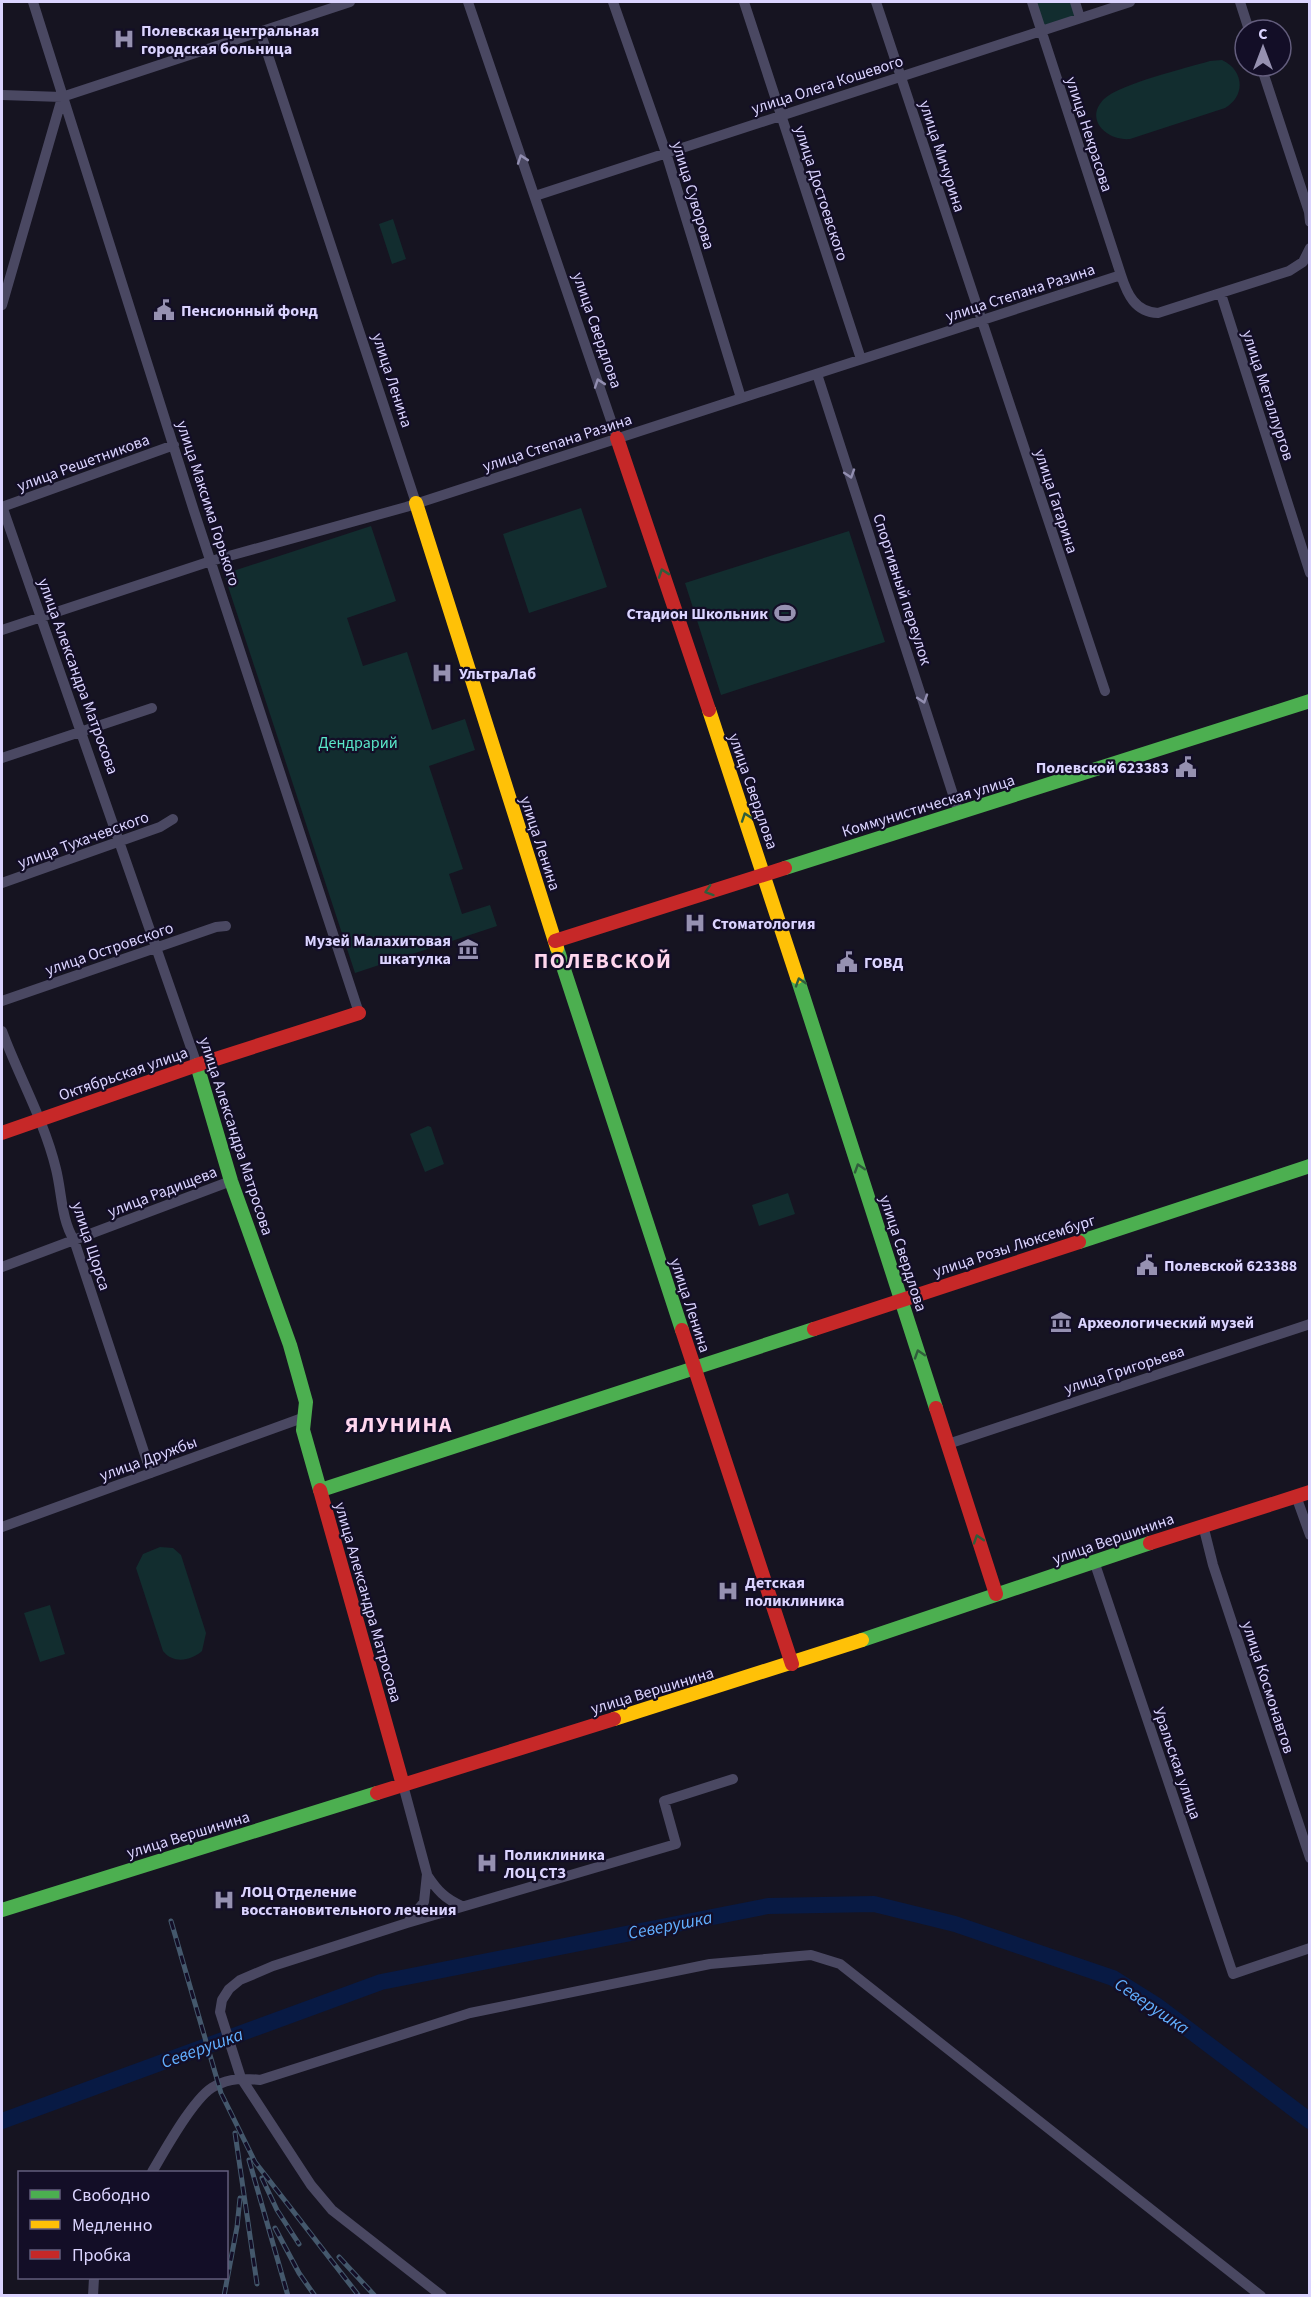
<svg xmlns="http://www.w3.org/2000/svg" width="1311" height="2297" font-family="'Source Sans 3',sans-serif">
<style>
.green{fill:#122d2f}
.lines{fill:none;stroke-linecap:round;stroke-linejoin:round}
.river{stroke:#081a44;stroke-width:16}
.street{stroke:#4a4862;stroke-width:10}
.fast{stroke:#4caf50;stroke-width:14}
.slow{stroke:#ffc107;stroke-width:14}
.jam{stroke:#c62828;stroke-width:14}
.rail-casing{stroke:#44586c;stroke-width:5}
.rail{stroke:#130e27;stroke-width:3;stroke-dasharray:9;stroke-linecap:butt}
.oneway{stroke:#928eb0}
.oneway2{stroke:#305e3c}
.labels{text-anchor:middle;stroke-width:4.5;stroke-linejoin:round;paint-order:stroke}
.poi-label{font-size:16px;font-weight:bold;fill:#dbd4ff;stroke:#130e27;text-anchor:start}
.street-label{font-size:16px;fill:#dbd4ff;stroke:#130e27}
.park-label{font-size:16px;fill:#59e6c9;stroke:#130e27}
.water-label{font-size:18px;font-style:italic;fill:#62afff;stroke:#130e27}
.district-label{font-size:22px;font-weight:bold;letter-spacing:1.5px;fill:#ffd6ee;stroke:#130e27}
</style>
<rect width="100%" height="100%" fill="#161421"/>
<path class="green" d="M1035,2H1073L1077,16L1043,26Z
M1222,60C1244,70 1246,96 1225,108L1130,139C1106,141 1084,119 1104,99C1120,84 1186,68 1210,61Z
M393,219L406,259L392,264L379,224Z
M581,508L607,587L529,613L503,534Z
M371,526L396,601L347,618L363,666L407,652L432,730L465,719L475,750L429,766L463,869L449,874L462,914L490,905L497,926L355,973L224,574Z
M849,531L885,642L721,695L685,583Z
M428,1126L431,1127L444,1164L425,1172L410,1134Z
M788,1193L795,1214L759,1226L752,1205Z
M160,1547L173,1548L181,1555L206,1633L202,1651C191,1661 173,1664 163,1651L136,1568L143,1554Z
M50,1605L65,1654L40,1662L24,1613Z"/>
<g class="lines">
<path class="river" d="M2,2121L381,1982L768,1906L874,1904L955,1924L1113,1978L1156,2005L1310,2121"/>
<path class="street" d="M33,2L194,511L359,1013
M468,2L617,438
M613,2L666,153L741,398
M744,2L861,359
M876,2L1105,691
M1032,2L1121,275C1127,294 1135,312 1158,313L1289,271L1303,262L1310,248
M1075,2L1080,18
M1240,2L1249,30
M260,31L416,503
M1261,66L1309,212L1310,222
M2,95L62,97L350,2
M535,196L1130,2
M1221,294L1310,573
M2,305L62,98
M817,374L959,813
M2,506L197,1065
M2,507L174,445
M2,630L211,561L406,507L1121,275
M2,758L152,708
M2,883L160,827L173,819
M2,1001L216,927L226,926
M2,1031C19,1077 44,1120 56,1169C62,1193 61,1219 74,1240L151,1473
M2,1267L231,1181
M948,1444L1310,1324
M1296,1496L1310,1535
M1203,1525L1213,1565L1310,1858
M2,1527L305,1417
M1094,1561L1233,1974L1310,1948
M403,1785L427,1874L424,1902L408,1922
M427,1875C437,1890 445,1899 462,1906
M152,2172C164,2152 195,2095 215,2086C230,2078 244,2078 260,2080L470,2013L710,1964L811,1955L840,1964L1261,2296
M93,2296L94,2278
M442,2296L332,2210L311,2185L241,2078L220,2012L222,2000L229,1989L240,1980L273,1966L407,1923L676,1844L664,1801L733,1779"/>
<path class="fast" d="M785,868L1310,701
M557,948L682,1330
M797,977L936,1408
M197,1065L231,1181L290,1345L306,1402L303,1430L320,1490
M1079,1242L1310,1166
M321,1490L814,1329
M862,1640L1150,1543
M2,1910L377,1793"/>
<path class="slow" d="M416,503L557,948
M709,710L797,977
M614,1719L862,1640"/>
<path class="jam" d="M617,438L709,710
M555,941L785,868
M2,1133L197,1065L359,1013
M814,1329L1079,1242
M682,1330L792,1664
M936,1408L996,1594
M320,1490L403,1785
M1150,1543L1310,1492
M377,1793L614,1719"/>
<defs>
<path id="rail" d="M171,1921L221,2093L255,2162L359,2296
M235,2133L257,2284
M249,2160L288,2296
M262,2178L277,2210L299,2244
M275,2228L299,2273L315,2296
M339,2257L375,2296
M224,2296L237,2227L240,2198"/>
</defs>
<use href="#rail" class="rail-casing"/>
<use href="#rail" class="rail"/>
</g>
<defs><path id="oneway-chevron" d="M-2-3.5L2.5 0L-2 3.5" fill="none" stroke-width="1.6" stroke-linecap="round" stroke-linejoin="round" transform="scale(1.5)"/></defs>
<g class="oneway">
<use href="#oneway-chevron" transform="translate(522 159) rotate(-109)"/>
<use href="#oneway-chevron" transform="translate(599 383) rotate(-109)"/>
<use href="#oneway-chevron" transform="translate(850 474) rotate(72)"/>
<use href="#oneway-chevron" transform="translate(923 699) rotate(72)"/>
</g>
<g class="oneway2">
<use href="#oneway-chevron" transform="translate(663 573) rotate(-109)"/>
<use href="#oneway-chevron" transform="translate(746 817) rotate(-109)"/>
<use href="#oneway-chevron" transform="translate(709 891) rotate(162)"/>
<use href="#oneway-chevron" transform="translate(800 982) rotate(-108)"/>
<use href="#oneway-chevron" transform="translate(859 1168) rotate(-108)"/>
<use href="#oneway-chevron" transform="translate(919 1354) rotate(-108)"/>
<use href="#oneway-chevron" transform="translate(978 1539) rotate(-108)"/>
</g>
<defs>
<symbol id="hospital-bare" viewBox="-9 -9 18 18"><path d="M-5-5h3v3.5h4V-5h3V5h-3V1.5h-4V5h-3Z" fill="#9691b1" stroke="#130e27" stroke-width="2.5" paint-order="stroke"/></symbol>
<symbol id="civic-bare" viewBox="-9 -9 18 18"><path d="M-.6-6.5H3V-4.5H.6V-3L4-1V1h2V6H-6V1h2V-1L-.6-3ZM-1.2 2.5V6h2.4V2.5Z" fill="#9691b1" stroke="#130e27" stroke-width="2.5" paint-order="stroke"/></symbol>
<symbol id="stadium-bare" viewBox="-9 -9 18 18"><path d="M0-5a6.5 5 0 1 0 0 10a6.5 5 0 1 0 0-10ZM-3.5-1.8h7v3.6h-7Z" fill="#9691b1" stroke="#130e27" stroke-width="2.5" paint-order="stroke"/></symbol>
<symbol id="museum-bare" viewBox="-9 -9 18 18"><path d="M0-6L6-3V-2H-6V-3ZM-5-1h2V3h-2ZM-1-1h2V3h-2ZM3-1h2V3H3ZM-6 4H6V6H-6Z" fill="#9691b1" stroke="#130e27" stroke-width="2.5" paint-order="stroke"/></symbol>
</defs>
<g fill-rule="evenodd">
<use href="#hospital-bare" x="109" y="24" width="30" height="30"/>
<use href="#civic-bare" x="149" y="295" width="30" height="30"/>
<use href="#stadium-bare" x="770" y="598" width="30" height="30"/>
<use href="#hospital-bare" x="427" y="658" width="30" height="30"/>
<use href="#civic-bare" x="1171" y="752" width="30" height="30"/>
<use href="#hospital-bare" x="680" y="908" width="30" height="30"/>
<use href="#museum-bare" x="453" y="934" width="30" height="30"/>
<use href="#civic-bare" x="832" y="947" width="30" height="30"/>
<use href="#civic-bare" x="1132" y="1250" width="30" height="30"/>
<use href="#museum-bare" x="1046" y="1307" width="30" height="30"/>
<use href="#hospital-bare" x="713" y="1576" width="30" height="30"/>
<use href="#hospital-bare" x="472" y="1848" width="30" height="30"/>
<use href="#hospital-bare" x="209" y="1885" width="30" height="30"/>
</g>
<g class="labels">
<g class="poi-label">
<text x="141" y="36">Полевская центральная<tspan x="141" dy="18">городская больница</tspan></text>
<text x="181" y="316">Пенсионный фонд</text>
<text x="768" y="619" text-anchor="end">Стадион Школьник</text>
<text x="459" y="679">УльтраЛаб</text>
<text x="1169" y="773" text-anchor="end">Полевской 623383</text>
<text x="712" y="929">Стоматология</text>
<text x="451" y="946" text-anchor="end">Музей Малахитовая<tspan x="451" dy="18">шкатулка</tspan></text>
<text x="864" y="968">ГОВД</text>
<text x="1164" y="1271">Полевской 623388</text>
<text x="1078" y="1328">Археологический музей</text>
<text x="745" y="1588">Детская<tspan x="745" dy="18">поликлиника</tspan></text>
<text x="504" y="1860">Поликлиника<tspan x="504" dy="18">ЛОЦ СТЗ</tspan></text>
<text x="241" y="1897">ЛОЦ Отделение<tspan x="241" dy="18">восстановительного лечения</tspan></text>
</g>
<g class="street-label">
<text transform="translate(827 84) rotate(-18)" y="6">улица Олега Кошевого</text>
<text transform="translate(1090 134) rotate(72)" y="6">улица Некрасова</text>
<text transform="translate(943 156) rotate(72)" y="6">улица Мичурина</text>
<text transform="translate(822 193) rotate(72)" y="6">улица Достоевского</text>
<text transform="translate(694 195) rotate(73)" y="6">улица Суворова</text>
<text transform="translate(1020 292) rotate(-18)" y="6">улица Степана Разина</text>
<text transform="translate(598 330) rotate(71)" y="6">улица Свердлова</text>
<text transform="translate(393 380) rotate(72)" y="6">улица Ленина</text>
<text transform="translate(1269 395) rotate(72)" y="6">улица Металлургов</text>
<text transform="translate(557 442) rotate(-18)" y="6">улица Степана Разина</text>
<text transform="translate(83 462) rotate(-20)" y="6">улица Решетникова</text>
<text transform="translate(1057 501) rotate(72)" y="6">улица Гагарина</text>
<text transform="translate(209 503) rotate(72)" y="6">улица Максима Горького</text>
<text transform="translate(903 589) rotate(72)" y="6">Спортивный переулок</text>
<text transform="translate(79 676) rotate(70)" y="6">улица Александра Матросова</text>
<text transform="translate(754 791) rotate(71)" y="6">улица Свердлова</text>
<text transform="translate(928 805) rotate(-17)" y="6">Коммунистическая улица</text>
<text transform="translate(83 839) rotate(-20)" y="6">улица Тухачевского</text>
<text transform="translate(541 843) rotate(72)" y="6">улица Ленина</text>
<text transform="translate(109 948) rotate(-19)" y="6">улица Островского</text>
<text transform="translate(123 1073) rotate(-19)" y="6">Октябрьская улица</text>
<text transform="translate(237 1136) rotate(72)" y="6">улица Александра Матросова</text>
<text transform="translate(162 1191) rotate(-21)" y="6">улица Радищева</text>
<text transform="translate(1014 1245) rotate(-18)" y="6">улица Розы Люксембург</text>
<text transform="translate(92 1246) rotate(72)" y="6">улица Щорса</text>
<text transform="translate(904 1253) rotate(72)" y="6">улица Свердлова</text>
<text transform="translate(691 1305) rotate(72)" y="6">улица Ленина</text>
<text transform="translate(1124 1369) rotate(-18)" y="6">улица Григорьева</text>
<text transform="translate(148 1458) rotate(-20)" y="6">улица Дружбы</text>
<text transform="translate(1113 1538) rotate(-19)" y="6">улица Вершинина</text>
<text transform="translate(369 1602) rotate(74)" y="6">улица Александра Матросова</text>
<text transform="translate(1269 1687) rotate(72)" y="6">улица Космонавтов</text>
<text transform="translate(652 1690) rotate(-17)" y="6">улица Вершинина</text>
<text transform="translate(1178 1763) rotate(71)" y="6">Уральская улица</text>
<text transform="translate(188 1834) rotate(-17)" y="6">улица Вершинина</text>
</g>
<g class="park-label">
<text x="358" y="748">Дендрарий</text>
</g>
<g class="water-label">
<text transform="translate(670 1925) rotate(-11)" y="6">Северушка</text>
<text transform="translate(1152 2006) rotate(34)" y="6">Северушка</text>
<text transform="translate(202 2048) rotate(-20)" y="6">Северушка</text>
</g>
<g class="district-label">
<text x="603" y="968">ПОЛЕВСКОЙ</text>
<text x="399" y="1432">ЯЛУНИНА</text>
</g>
</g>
<rect width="1311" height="2297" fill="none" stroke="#dbd4ff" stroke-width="6"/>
<rect x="18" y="2171" width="210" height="108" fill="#130e27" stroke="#635d7d" stroke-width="1.5"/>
<rect x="30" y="2190" width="30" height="9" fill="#4caf50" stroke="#635d7d" stroke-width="1.5"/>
<text x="72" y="2201" font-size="18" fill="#dbd4ff">Свободно</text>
<rect x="30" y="2220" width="30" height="9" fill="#ffc107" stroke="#635d7d" stroke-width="1.5"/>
<text x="72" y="2231" font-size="18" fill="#dbd4ff">Медленно</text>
<rect x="30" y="2250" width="30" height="9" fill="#c62828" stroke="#635d7d" stroke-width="1.5"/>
<text x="72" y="2261" font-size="18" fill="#dbd4ff">Пробка</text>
<g transform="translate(1263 48)"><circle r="28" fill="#130e27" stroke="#635d7d" stroke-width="1.5"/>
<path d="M0-4.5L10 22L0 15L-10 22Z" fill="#9691b1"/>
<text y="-9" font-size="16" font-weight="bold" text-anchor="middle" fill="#dbd4ff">С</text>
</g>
</svg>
